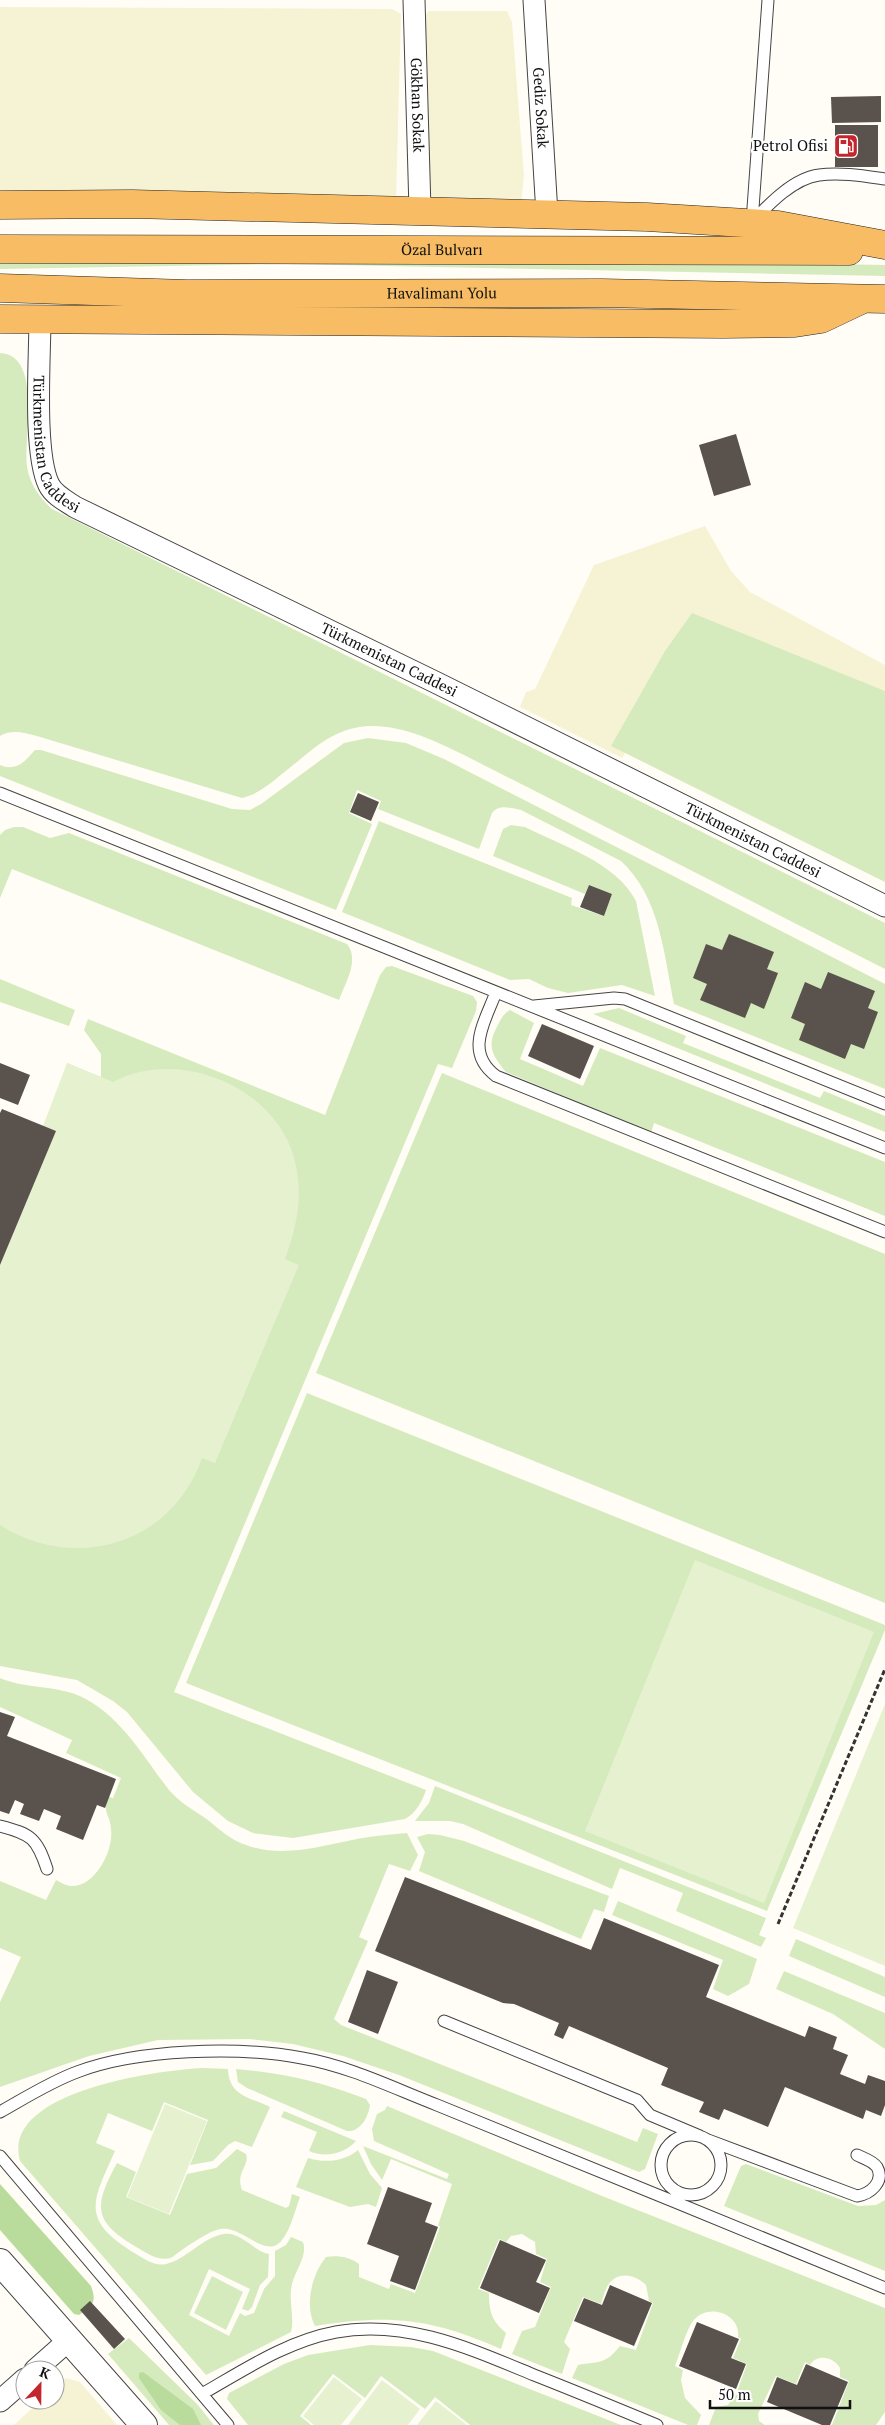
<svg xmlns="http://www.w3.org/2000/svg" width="885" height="2425" font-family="'PT Serif',serif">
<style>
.farmland{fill:#f6f3d4}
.green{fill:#d5ebbd}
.forest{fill:#b9dc9c}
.pitch{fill:#e6f2cf}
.building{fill:#5a524d}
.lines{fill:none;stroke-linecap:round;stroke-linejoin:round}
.service-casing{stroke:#444;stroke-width:13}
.minor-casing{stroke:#444;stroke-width:23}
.tertiary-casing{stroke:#444;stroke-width:28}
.trunk-casing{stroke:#222;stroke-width:29}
.path{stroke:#333;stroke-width:3;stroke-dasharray:5 2.5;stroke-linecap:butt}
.service{stroke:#fff;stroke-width:11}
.minor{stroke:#fff;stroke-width:21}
.tertiary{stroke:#fff;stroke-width:26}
.trunk{stroke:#f7bc64;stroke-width:28}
.labels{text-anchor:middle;stroke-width:5;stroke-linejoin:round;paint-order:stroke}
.street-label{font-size:15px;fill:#111;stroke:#fff}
.poi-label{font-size:15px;fill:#111;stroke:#fff;text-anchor:end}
</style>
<rect width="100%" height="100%" fill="#fffdf5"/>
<path class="farmland" d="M0,7L392,9L401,14L396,199L0,195Z
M429,11H507L512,22L524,176L521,203L425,201V15Z
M705,526L731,571L750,592L885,665V698L699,626L622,758L520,707L526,692L535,689L594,565Z
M66,2378L80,2382L117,2425H14L41,2400H55V2387Z"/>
<path class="green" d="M0,257L600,260L885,265V276L287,264L0,269Z
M0,353C43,355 23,439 27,467C30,485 40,498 52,509L885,923V969L464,755C429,738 384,716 344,731C323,738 305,756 287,770C274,780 260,794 242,798L37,736C23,733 13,729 0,736Z
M692,613L885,691V882L611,746L665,651Z
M368,738L406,743L444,759L885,984V1089L674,1004C664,954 660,897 621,861L521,810C510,808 499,804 492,813L479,849L378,809L381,801L357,790L349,813L372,824L336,910L0,776V765C17,772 25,761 35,750H41L232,809L250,810L261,804L344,743Z
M379,821L572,898L571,905L604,916L612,894L589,885L585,894L493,856L503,829L511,825L525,827C562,846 616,862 636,901L655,996L622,985L568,993L548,988L529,979L510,980L342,912Z
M14,827H23L50,838L69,833L347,944C360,960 345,983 339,1000L12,869L0,898V835L5,830Z
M392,966L473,996L477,1002L476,1011L452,1068L438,1064L174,1692L426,1790C422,1802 416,1813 405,1819L293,1838L253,1833L228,1821L193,1792L127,1712L113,1701L77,1680L0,1666V1265L56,1131L67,1063L101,1077V1054L84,1030L88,1019L325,1115L380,975L386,967Z
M0,979L75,1010L69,1026L0,1002Z
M619,1008L686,1036L683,1043L820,1098L824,1091L885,1116V1132L593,1014Z
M510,1010L534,1023L520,1059L583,1086L600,1048L885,1162V1216L654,1123L651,1133L506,1072C492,1055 486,1046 498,1025C501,1019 503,1014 510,1010Z
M442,1073L885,1254V1603L316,1373Z
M307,1393L885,1625V1630L767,1911L186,1683Z
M0,1678C31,1691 61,1683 91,1702C125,1723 145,1759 169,1790C179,1802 195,1811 208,1820C220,1830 231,1840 246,1845C286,1860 329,1843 369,1837C382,1835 395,1834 407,1833L418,1855L410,1871L389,1864L359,1937L368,1941L334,2019L341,2025L637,2142L643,2128L658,2134L645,2169L639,2172L399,2075L343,2056L293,2044L249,2039L158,2040L89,2056L0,2087V2002L21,1957L0,1948V1881L46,1900L56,1880C60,1882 65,1885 70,1886C95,1888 114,1850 111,1829C110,1813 103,1816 107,1796L113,1798L121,1778L66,1753L72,1740L0,1707Z
M435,1786L766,1918L759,1935L766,1938L761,1947L676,1911L683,1893L620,1868L612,1889L463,1824L450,1821H415L429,1803Z
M428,1834L440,1835L464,1841L609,1896L604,1912L594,1909L581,1939L419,1871L425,1852L417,1837Z
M618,1901L757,1959L749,1984L728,1996L713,1989L723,1960L612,1915Z
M796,1939L885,1977V1997L789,1956Z
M784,1971L885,2013V2049L833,2014L776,1989Z
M202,2068L228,2069C229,2096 249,2097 270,2107L252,2147L235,2141L228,2145L213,2161L190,2165L208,2120L164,2102L152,2131L108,2113L96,2143L115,2151C94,2199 79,2218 131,2251C141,2257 155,2267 166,2264C187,2259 203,2237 224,2234C242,2232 253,2251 269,2254L268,2277L260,2285L252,2307L248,2311L242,2309L250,2289L209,2269L189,2315L229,2336L240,2313L245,2316L254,2313L264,2289L275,2276V2251L286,2245L291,2237L303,2242C308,2255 295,2271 292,2284C288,2301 295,2317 291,2332L206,2375L20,2161C0,2090 163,2070 202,2068Z
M236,2069C283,2073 322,2082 366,2099L370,2105C368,2117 361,2132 347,2131L247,2088L238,2082Z
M387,2106L602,2196L885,2308V2412L876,2425H832L849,2381L840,2377V2368C834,2357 817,2353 810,2365L805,2362L796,2384L776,2376L758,2414L759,2421L765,2425H709L716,2407L728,2405L737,2392L747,2364L733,2358L741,2339L738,2337C741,2314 708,2302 693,2321C686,2330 680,2354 675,2366L683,2370L681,2380L685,2398L701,2415L697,2425H688L572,2378L578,2365C599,2361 605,2365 620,2346L636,2350L653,2303L649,2301L646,2285C636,2275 618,2270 608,2285C605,2290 603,2298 601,2304L583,2297L564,2342L570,2349L562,2374L512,2354L522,2331L535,2327L551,2287L540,2282L547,2259L536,2254L535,2242L522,2234L511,2236L506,2242L499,2239L478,2289L489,2293C489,2312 492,2321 506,2333L501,2349C430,2318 391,2314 315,2326C304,2306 312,2274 326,2257C338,2255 350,2257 359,2264V2277L389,2289L391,2284L415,2293L440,2227L438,2225L452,2184L391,2159L382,2180L371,2164L363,2146L447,2179L449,2174L374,2141L372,2129L377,2114L385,2110Z
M284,2111L356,2141C345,2154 324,2158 309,2151L317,2132L281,2117Z
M237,2149L246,2154C250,2166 235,2172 242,2190L286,2208L289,2206L292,2194L300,2197C295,2210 291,2229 282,2240C266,2261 243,2225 220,2229C206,2232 182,2250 171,2258C158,2261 148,2254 138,2248C93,2222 93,2207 117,2163L136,2172L126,2197L170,2215L187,2174L216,2168Z
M358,2150L370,2174L382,2188L376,2207L368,2204L350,2207L296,2187L308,2158C324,2163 344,2162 358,2150Z
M746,2164L858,2206L876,2205L885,2200V2271L724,2206L741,2166Z
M212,2276L243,2292L226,2330L194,2313Z
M129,2338L197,2404L214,2425H169L108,2354Z
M370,2345L411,2347L433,2351L621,2425H470L435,2397L425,2409L381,2376L365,2398L333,2374L300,2416L311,2425H248L227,2399L229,2393L284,2364L308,2355Z"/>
<path class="forest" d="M0,2184L91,2286C97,2302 93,2306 79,2315L74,2314L0,2230Z
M143,2372L193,2409L201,2425H180L161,2410L139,2378V2373Z"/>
<path class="pitch" d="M67,1063L113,1082C177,1047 275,1086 294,1158C304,1193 297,1226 285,1259L299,1265L215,1463L202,1458C172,1544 76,1573 0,1525V1265L56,1131L43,1126Z
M695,1560L874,1632L764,1903L585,1831Z
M885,1704V1966L793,1928Z
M165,2104L207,2121L169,2214L127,2197Z
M334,2377L362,2399L341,2425H314L303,2416Z
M382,2380L420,2409L408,2425H348Z
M436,2401L467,2425H417Z"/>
<path class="building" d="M881,96V122L832,123L831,97Z
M835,125H878V167H835Z
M736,434L751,485L714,496L699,445Z
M358,793L379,802L371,821L350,812Z
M589,885L612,894L604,916L580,907Z
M729,934L774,952L767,969L778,973L764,1009L751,1003L745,1018L700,1000L707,984L693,978L706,944L722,950Z
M828,972L875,991L868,1008L878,1012L864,1049L851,1044L845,1059L799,1040L805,1024L791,1018L805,982L821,989Z
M542,1024L594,1046L580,1079L528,1056Z
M0,1063L30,1075L18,1105L0,1098Z
M2,1109L56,1131L0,1265V1113Z
M0,1712L15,1717L7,1736L116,1779L105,1808L97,1805L83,1840L56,1829L61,1816L44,1809L39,1821L20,1814L24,1804L15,1800L9,1814L0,1811Z
M405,1877L591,1950L604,1918L719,1965L706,1997L805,2037L809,2026L837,2037L833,2049L848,2055L840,2074L865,2084L868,2075L885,2081V2105L881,2116L866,2110L863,2119L785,2087L768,2127L724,2109L719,2120L699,2112L704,2102L661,2085L668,2068L569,2026L563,2039L554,2035L559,2023L514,2004L503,2003L375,1951Z
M367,1970L398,1982L378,2034L348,2022Z
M388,2187L432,2203L425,2222L438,2227L415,2290L390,2281L399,2256L367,2244Z
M500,2240L546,2260L536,2282L550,2288L539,2313L480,2288Z
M610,2285L652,2303L634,2346L574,2321L584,2298L602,2305Z
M90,2301L125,2339L114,2349L80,2310Z
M697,2322L739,2339L731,2358L746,2364L736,2389L679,2366Z
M806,2364L848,2382L830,2425H822L767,2402L777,2377L797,2385Z"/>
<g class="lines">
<defs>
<path id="service" d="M753,221C769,204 794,178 819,175C840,172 864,176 885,179
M752,222L768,0
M0,793L885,1148
M496,992C485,1022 464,1052 496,1076L885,1232
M534,1006L614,998L625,999L885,1104
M0,1826C32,1834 37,1839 47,1869
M444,2021L637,2100L650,2115L700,2136
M0,2112C25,2098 50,2082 77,2072C137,2049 239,2046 302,2058C349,2066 393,2088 437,2105C517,2137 596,2170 675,2202L679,2193
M661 2165a30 30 0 1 1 60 0a30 30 0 1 1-60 0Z
M708,2140L857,2196C870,2194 885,2182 877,2167C873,2161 863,2158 857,2155
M0,2156L228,2425
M675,2202L885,2288
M202,2394C244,2370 287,2341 336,2332C406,2319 471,2349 534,2375C575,2391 616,2408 657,2425"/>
<g id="minor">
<path id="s1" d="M414,0L420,210"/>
<path id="s2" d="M534,0L547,214"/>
<path id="s3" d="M40,318C40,357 33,453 49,485C54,495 66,501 75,507L437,683L885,906"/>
<path d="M35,2370L69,2340"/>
<path d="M0,2401L25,2379"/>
</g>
<path id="tertiary" d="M0,2262L144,2425"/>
<g id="trunk">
<path d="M0,205L132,204L647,217L778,225L885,245"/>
<path id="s4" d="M0,249L849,251"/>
<path id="s5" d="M0,288L187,294L602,293L885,299"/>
<path d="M0,319L723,324L795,323L821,319L859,301"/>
</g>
</defs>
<use href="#service" class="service-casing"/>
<use href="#minor" class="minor-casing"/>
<use href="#tertiary" class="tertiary-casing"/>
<use href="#trunk" class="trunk-casing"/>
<path class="path" d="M778,1924L885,1669"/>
<use href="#service" class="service"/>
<use href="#minor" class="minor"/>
<use href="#tertiary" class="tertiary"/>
<use href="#trunk" class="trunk"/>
</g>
<defs>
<symbol id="fuel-square" viewBox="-11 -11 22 22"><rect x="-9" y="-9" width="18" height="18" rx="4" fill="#c4262e" stroke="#fff"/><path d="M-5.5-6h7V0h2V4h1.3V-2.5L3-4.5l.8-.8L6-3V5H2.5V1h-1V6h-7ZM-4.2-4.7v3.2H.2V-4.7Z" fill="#fff"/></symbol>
</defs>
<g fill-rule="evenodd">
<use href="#fuel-square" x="832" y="132" width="28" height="28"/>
</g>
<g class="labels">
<g class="street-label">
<text dy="5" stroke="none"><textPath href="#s1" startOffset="105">Gökhan Sokak</textPath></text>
<text dy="5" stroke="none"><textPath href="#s2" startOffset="108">Gediz Sokak</textPath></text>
<text dy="5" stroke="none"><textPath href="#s4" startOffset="442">Özal Bulvarı</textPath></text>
<text dy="5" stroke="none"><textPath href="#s5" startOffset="442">Havalimanı Yolu</textPath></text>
<text dy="5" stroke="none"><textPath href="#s3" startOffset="132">Türkmenistan Caddesi</textPath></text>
<text dy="5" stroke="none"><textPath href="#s3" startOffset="552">Türkmenistan Caddesi</textPath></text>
<text dy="5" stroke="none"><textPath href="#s3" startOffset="958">Türkmenistan Caddesi</textPath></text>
</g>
<g class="poi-label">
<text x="828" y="151">Petrol Ofisi</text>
</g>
</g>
<g transform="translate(40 2385) rotate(22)"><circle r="24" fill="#ffffff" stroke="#a0a0a0"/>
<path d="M0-4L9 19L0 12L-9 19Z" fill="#c4262e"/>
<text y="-8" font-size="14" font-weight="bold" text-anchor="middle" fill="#111111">K</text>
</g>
<path d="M710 2400v8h140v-8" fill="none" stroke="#111111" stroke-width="2.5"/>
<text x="718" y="2400" font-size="15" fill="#111111" stroke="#ffffff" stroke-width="4" paint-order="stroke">50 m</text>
</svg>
